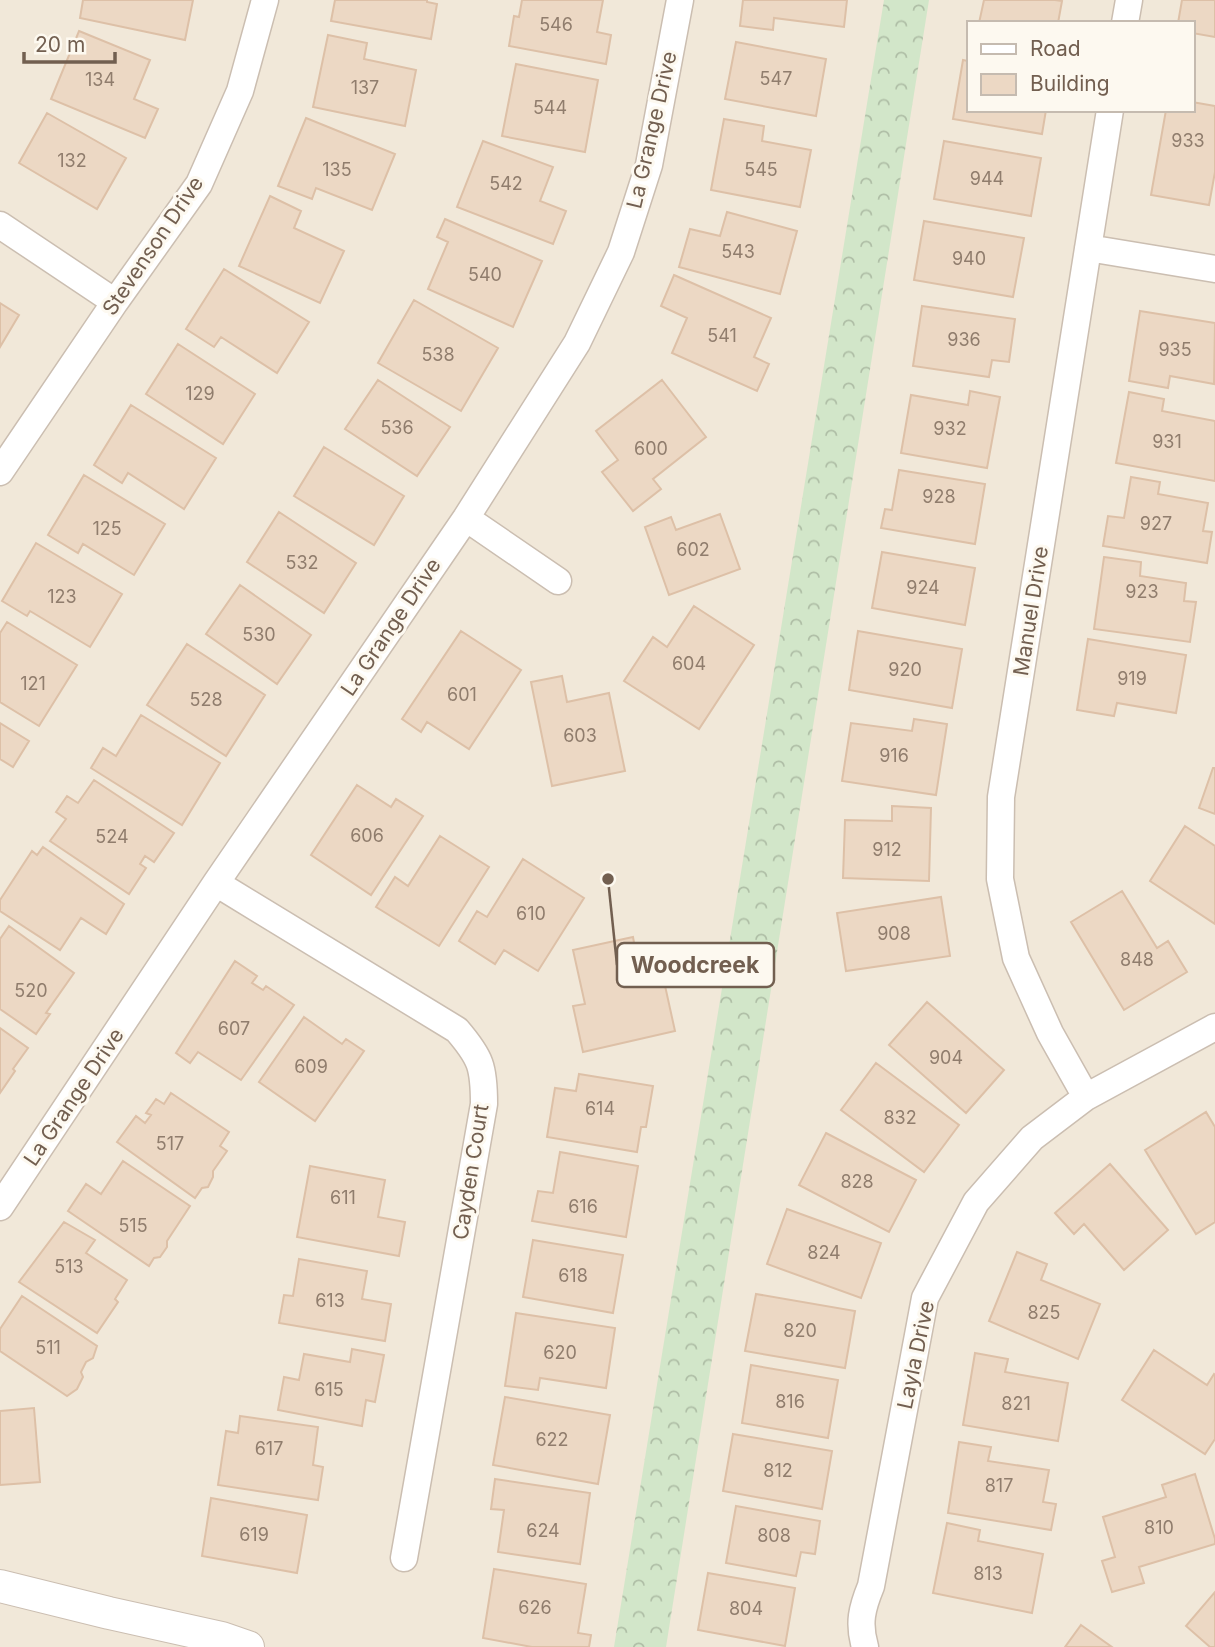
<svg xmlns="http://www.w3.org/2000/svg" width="1215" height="1647" font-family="Inter,sans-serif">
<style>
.residential{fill:#f1e8d9;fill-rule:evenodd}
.forest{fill:url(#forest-crowns)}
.building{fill:#ecd8c4;stroke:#ddc0a7;stroke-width:2}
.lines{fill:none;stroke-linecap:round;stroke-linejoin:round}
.minor-casing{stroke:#cbbeb1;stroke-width:29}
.tertiary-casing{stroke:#cbbeb1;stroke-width:34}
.minor{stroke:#fff;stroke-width:26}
.tertiary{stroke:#fff;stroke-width:32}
.labels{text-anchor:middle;stroke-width:6;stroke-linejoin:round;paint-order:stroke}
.number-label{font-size:18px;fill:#907d6d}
.street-label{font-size:21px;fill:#725f50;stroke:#fdf9f0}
.leader{fill:none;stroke:#725f50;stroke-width:2.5}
.callout-dot{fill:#725f50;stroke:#fdf9f0;stroke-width:2.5}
.callout{fill:#fdf9f0;stroke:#725f50;stroke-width:2.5}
.callout-label{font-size:23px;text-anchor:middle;font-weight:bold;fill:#725f50}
</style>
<defs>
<pattern id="forest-crowns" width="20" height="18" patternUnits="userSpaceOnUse" patternTransform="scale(1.75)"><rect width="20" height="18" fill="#d2e6c9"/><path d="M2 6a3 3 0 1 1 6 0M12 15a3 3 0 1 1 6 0" fill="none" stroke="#afbea6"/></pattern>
</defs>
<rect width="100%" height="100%" fill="#faf5ea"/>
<path class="residential" d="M0,0H1215V1647H0ZM968,23H1192V110H968Z"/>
<path class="forest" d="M884,0H929L666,1647H614Z"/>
<path class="building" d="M83,0H193L185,40L80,18Z
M335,0H427V2L437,4L431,39L331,21Z
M522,0H603L597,32L611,35L606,64L509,46L514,16L519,17Z
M743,0H847L844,27L774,18L773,30L740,26Z
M984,0H1055L1062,1L1058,23H979Z
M1182,0H1215V37L1192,33V23H1178Z
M79,31L150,60L134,99L158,109L145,138L51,99Z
M328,35L367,43L364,59L416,70L405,126L313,107Z
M736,42L826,59L816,116L725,99Z
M963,60L968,61V110H1046L1042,134L953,119Z
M516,64L598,80L585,152L502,136Z
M1192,102L1215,106V172L1209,205L1151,195L1166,110H1192Z
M47,113L126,158L97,209L19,163Z
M306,118L395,154L372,210L316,188L312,199L278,186Z
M724,119L764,126L762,141L811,150L800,207L711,190Z
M483,141L553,167L540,201L566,211L553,244L457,207Z
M944,141L1041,158L1031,216L934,199Z
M270,196L301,211L294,228L344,251L320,303L239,266Z
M727,212L797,231L780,294L679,267L690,229L720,236Z
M445,219L542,261L513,327L428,289L448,242L437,237Z
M924,221L1024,238L1013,297L914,280Z
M224,269L309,322L277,373L221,337L214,347L186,329Z
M674,275L771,318L754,357L769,364L757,391L672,353L687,318L661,306Z
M414,300L498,348L461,411L378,363Z
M0,303L19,315L0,347Z
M922,306L1015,319L1009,362L992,360L989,377L913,366Z
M1140,311L1215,323L1214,384L1170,376L1168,388L1129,381Z
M178,344L255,394L223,444L146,394Z
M378,380L450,427L417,476L345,429Z
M662,380L706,437L653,479L661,489L633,511L602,472L618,460L596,431Z
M970,391L1000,397L987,468L901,453L911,395L968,405Z
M1129,392L1164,399L1162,411L1215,421V481L1116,463Z
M131,405L216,458L184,509L128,473L122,483L94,465Z
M324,447L404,496L374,545L294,496Z
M899,470L985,484L975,544L881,528L885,509L892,510Z
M84,475L165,524L134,575L83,544L78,553L48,535Z
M1131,477L1160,482L1158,494L1208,503L1203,531L1212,532L1207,563L1103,546L1108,516L1124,518Z
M279,512L356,563L324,613L247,562Z
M720,514L740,569L669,595L645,527L671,517L676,530Z
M36,543L122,594L90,647L30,611L27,616L2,601Z
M882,552L975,568L965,625L872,608Z
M1104,557L1141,562L1140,576L1186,583L1184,601L1196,602L1190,642L1094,629Z
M240,585L311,635L277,684L206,634Z
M694,606L754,645L699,729L624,681L653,637L667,647Z
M7,622L77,665L39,726L0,702V633Z
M461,631L521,670L469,749L427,722L421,732L402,719Z
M858,631L962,649L952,708L849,690Z
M1088,639L1186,655L1176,713L1117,703L1114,716L1077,710Z
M187,644L265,695L226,756L147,705Z
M562,676L567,702L609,693L625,771L552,786L531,682Z
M141,715L220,763L182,825L91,768L103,748L116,756Z
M914,719L947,724L936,795L842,781L851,723L912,731Z
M0,723L29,741L13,767L0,759Z
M1213,768H1215V814L1199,808Z
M94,780L174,833L154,862L145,856L140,864L146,868L129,894L50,841L66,819L56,812L67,796L78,803Z
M357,785L391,807L396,799L423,816L371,895L311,855Z
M892,806L931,808L929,881L843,878L845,820L892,821Z
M1185,826L1215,846V924L1150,881Z
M440,836L489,867L439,946L376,907L395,877L408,886Z
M43,847L124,904L106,934L81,918L60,950L0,911V900L32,851L37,855Z
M523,859L584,898L538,971L504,950L495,964L459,941L477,911L487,917Z
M1122,891L1157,948L1168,941L1187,972L1124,1010L1071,922Z
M941,897L950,956L846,971L837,913Z
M9,926L74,973L46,1013L50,1014L36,1034L0,1009V939Z
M633,937L637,959L658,954L675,1031L583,1052L573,1006L585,1004L573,950Z
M235,961L257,976L252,983L263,990L266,986L294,1005L241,1080L198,1052L190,1063L176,1053Z
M927,1002L1004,1070L966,1113L889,1045Z
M304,1017L342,1044L346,1039L364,1051L315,1121L259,1082Z
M0,1028L28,1048L13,1069L15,1071L0,1093Z
M876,1063L959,1125L924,1172L841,1110Z
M579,1074L653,1086L646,1127H641L637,1152L547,1137L555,1088L576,1091Z
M171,1093L229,1132L220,1146L227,1151L213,1171V1177L208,1187L202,1188L195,1198L117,1142L136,1116L145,1123L151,1115L146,1113L156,1099L164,1104Z
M1206,1112L1215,1127V1222L1196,1234L1145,1150Z
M826,1133L916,1180L889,1232L799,1185Z
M560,1152L638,1166L626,1237L532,1221L538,1191L553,1193Z
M123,1161L190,1206L167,1241V1247L160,1257L154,1258L149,1266L68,1211L86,1184L101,1194Z
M1110,1164L1168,1230L1124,1270L1084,1224L1074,1234L1055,1213Z
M310,1166L385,1180L378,1217L405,1222L399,1256L297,1237Z
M787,1209L881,1243L861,1298L767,1264Z
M64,1222L95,1240L86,1253L127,1280L115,1299L118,1302L97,1333L19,1282Z
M533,1240L623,1255L613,1313L523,1297Z
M1017,1252L1047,1264L1041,1280L1100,1304L1078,1359L989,1321Z
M299,1259L367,1271L362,1299L391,1304L385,1341L279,1323L284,1295L293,1296Z
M756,1294L855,1311L845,1368L745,1351Z
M22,1296L97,1346L93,1358L86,1362L81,1372L83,1377L77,1389L67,1396L0,1351V1329Z
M516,1313L615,1328L606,1388L540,1378L538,1390L505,1386Z
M352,1349L384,1355L375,1402L366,1400L362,1426L278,1410L284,1377L299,1380L304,1354L350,1362Z
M1154,1350L1207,1385L1214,1374L1215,1375V1439L1205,1454L1122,1400Z
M975,1353L1008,1359L1005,1372L1068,1383L1058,1441L963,1425Z
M751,1365L838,1380L828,1438L742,1423Z
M505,1397L610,1415L598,1484L493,1465Z
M34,1408L40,1482L0,1485V1411Z
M240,1416L318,1427L313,1465L323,1467L318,1500L218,1485L226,1431L238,1433Z
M733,1434L832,1451L822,1509L723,1491Z
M959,1442L991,1447L988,1461L1049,1470L1043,1502L1056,1504L1051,1530L948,1513Z
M1195,1474L1215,1539V1544L1139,1567L1144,1583L1112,1592L1102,1561L1115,1557L1103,1517L1166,1497L1162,1485Z
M495,1479L590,1493L580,1564L498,1552L504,1510L491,1509Z
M211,1498L307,1515L297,1573L202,1556Z
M736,1506L820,1521L815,1554L801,1552L796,1576L726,1563Z
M947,1523L980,1530L978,1541L1043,1554L1032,1613L933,1593Z
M494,1569L586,1584L578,1633L591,1635L589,1647H532L483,1638Z
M708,1573L795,1588L785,1646L698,1630Z
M1215,1592V1647H1210L1186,1626Z
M1081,1625L1112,1647H1065Z"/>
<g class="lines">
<defs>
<path id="minor" d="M1125,23L1129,0
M0,225L115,302
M1088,248L1215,269
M0,472L115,302L199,184L240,91L265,0
M466,518L558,581
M216,883L457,1030C481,1058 484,1067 484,1104L404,1558
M1086,1097L1050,1033L1016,958L1000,879L1001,797L1110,110
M0,1207L216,883L466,518L577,343L621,252L649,165L680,0
M865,1647C858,1623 862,1608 871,1586L925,1298L976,1202L1032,1138L1086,1097L1215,1027"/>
<path id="tertiary" d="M0,1586L109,1613L222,1638L248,1647"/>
</defs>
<use href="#minor" class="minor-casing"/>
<use href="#tertiary" class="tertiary-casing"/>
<use href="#minor" class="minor"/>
<use href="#tertiary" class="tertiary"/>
</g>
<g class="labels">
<g class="number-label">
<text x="556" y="31">546</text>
<text x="776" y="85">547</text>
<text x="100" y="86">134</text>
<text x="365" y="94">137</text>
<text x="550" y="114">544</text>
<text x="1188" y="147">933</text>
<text x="72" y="167">132</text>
<text x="337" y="176">135</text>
<text x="761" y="176">545</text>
<text x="987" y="185">944</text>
<text x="506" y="190">542</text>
<text x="738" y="258">543</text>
<text x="969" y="265">940</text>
<text x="485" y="281">540</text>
<text x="722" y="342">541</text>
<text x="964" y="346">936</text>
<text x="1175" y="356">935</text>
<text x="438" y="361">538</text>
<text x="200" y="400">129</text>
<text x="397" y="434">536</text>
<text x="950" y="435">932</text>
<text x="1167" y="448">931</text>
<text x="651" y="455">600</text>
<text x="939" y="503">928</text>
<text x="1156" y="530">927</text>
<text x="107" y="535">125</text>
<text x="693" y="556">602</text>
<text x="302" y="569">532</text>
<text x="923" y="594">924</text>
<text x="1142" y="598">923</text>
<text x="62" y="603">123</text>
<text x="259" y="641">530</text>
<text x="689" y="670">604</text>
<text x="905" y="676">920</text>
<text x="1132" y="685">919</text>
<text x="33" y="690">121</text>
<text x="462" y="701">601</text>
<text x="206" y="706">528</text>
<text x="580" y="742">603</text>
<text x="894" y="762">916</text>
<text x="367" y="842">606</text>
<text x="112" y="843">524</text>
<text x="887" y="856">912</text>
<text x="531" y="920">610</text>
<text x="894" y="940">908</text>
<text x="1137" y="966">848</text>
<text x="31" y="997">520</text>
<text x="234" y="1035">607</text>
<text x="946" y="1064">904</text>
<text x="311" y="1073">609</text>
<text x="600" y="1115">614</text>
<text x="900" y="1124">832</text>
<text x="170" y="1150">517</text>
<text x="857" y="1188">828</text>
<text x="343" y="1204">611</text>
<text x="583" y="1213">616</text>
<text x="133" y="1232">515</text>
<text x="824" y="1259">824</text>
<text x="69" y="1273">513</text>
<text x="573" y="1282">618</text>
<text x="330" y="1307">613</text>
<text x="1044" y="1319">825</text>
<text x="800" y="1337">820</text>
<text x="48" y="1354">511</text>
<text x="560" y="1359">620</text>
<text x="329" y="1396">615</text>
<text x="790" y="1408">816</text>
<text x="1016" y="1410">821</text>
<text x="552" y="1446">622</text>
<text x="269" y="1455">617</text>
<text x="778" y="1477">812</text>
<text x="999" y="1492">817</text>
<text x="1159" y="1534">810</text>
<text x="543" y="1537">624</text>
<text x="254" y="1541">619</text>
<text x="774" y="1542">808</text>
<text x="988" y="1580">813</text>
<text x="535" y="1614">626</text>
<text x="746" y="1615">804</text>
</g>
<g class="street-label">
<text transform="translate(652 130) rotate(-77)" y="7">La Grange Drive</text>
<text transform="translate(153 246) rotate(-56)" y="7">Stevenson Drive</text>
<text transform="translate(1031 611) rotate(-81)" y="7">Manuel Drive</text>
<text transform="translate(391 627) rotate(-56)" y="7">La Grange Drive</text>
<text transform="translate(74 1097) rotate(-56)" y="7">La Grange Drive</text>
<text transform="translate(471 1172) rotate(-81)" y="7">Cayden Court</text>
<text transform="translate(916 1355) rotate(-78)" y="7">Layla Drive</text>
</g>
</g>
<path class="leader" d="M608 879L617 965"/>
<circle class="callout-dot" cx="608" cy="879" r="7"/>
<rect class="callout" x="617" y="943" width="157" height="44" rx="7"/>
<g class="callout-label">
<text x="695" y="973">Woodcreek</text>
</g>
<rect x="967" y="21" width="228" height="91" fill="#fdf9f0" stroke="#c5bbb0" stroke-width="2"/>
<rect x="981" y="44" width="35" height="10" fill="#ffffff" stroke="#c5bbb0" stroke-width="2"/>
<text x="1030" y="56" font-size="21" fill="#725f50">Road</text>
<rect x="981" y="74" width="35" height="21" fill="#ecd8c4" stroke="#c5bbb0" stroke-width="2"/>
<text x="1030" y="91" font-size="21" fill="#725f50">Building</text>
<path d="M24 52v10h91v-10" fill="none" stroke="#725f50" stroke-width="3.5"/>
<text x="35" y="52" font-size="21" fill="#725f50" stroke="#fdf9f0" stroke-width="5" paint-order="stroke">20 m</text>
</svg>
